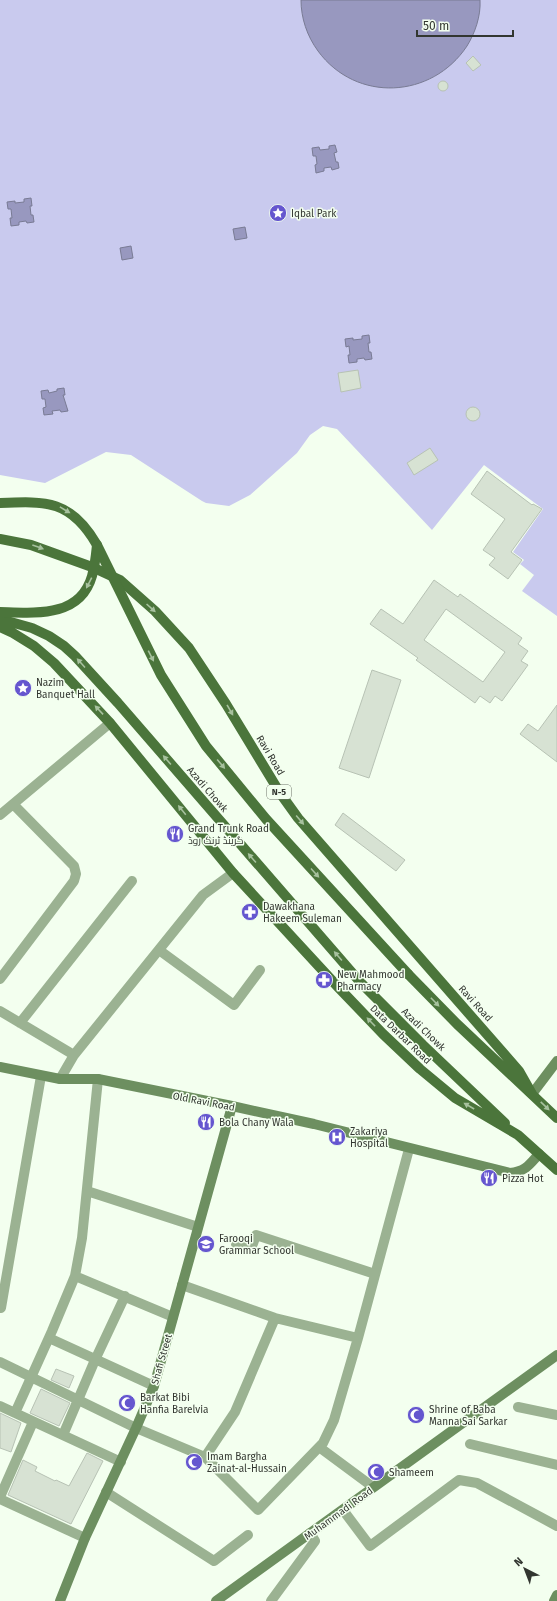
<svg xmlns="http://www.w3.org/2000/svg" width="557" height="1601" font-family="'Fira Sans',Cairo,sans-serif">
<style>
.green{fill:#c9caee}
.water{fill:#9898bf;stroke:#797b94}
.building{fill:#d7e2d3;stroke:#b7c2b4;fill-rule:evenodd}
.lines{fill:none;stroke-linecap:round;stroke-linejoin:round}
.street{stroke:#9bb292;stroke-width:10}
.secondary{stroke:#6d8f60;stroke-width:10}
.primary{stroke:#4b753b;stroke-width:10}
.primary-bridge{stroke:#4b753b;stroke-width:10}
.oneway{fill:#a7c19e}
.labels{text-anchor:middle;stroke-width:3;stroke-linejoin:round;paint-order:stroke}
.shield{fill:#f3ffef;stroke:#6c7269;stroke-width:1}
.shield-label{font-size:9px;font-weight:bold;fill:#323630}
.poi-label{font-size:10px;fill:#323630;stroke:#f3ffef;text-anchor:start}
.street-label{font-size:10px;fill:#323630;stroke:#f3ffef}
</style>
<rect width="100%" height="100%" fill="#f3ffef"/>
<path class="green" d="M0,0H557V616L522,591L534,575L520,564L524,560L513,552L543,509L484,465L432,530L337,429L323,426L310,435L297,453L250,495L229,506L206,503L202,501L131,455L106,452L45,483L0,475Z"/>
<path class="water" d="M301,0H480C481,16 475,33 467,46C432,99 356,103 318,51C307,36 301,18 301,0Z
M335,145L337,152L334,153L336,162H338L339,168L332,170L331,167L324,168V171L316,173L315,165L317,164L316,156H313L312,148L319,147L320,150L329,149V146Z
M31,198L32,206H30L31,215H33L34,222L27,223L26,221L19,222V225L11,226L10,218H12L11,209H8L7,202L15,201V203L24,202V199Z
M245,227L247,238L235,240L233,229Z
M131,246L133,258L122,260L120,248Z
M369,335L370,343H368L369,352H371L372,359L365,360L364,358L357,359V362L349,363L348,355H350L349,346L346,347L345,339L353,338V340L362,339V336Z
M64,388L65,395H63L68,411L61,412L60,410L52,411L53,414L44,415L43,408L46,407L45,399H42L41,391L48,390L49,393L57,391V389Z"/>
<path class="building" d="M473,56L481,65L473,71L466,63Z
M438 86a5 5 0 1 1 10 0a5 5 0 1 1-10 0Z
M358,370L361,388L341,392L338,373Z
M466 414a7 7 0 1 1 14 0a7 7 0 1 1-14 0Z
M430,448L438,460L414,475L407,463Z
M487,471L532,505L533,504L542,509L511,552L522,560L508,579L489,565L495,558L483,550L505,519L471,494Z
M434,580L458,597L460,594L522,638L518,644L528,651L521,661L528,665L502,701L495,696L490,703L480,696L475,703L416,660L418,658L370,624L381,609L403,624ZM446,609L505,652L483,682L424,640Z
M372,670L401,680L369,778L339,768Z
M557,705V762L520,734L528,724L538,731Z
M343,813L405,860L396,871L335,825Z
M56,1369L74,1376L69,1388L51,1380Z
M41,1389L70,1403L59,1426L30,1413Z
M0,1413L21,1423L11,1452L0,1448Z
M87,1453L103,1461L71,1524L8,1495L23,1460L37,1467L35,1471L55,1481L56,1480L69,1486Z"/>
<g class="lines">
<path class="street" d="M0,815L110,723
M159,950L234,1005L260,970
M0,979L74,881L76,874L74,866L13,804
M0,1011L74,1055
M20,1023L132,881
M60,1079L74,1055L203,895L233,873
M87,1191L198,1227
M236,1244L251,1249L256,1235L375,1274
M75,1276L173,1317
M182,1285L275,1318L358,1338
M1,1308L41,1076
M49,1338L154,1386
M0,1362L136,1428L205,1457L258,1510L323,1443L334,1420L358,1338L409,1149
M0,1406L121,1462
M518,1407L557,1415
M15,1413L52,1331L75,1276L82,1238L98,1079
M63,1435L95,1360L125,1296
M470,1444L557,1465
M319,1447L373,1487
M205,1457L235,1412L275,1318
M106,1492L214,1561L248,1535
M0,1497L33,1422
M0,1499L85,1538
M343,1510L370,1546L459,1480L477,1483L557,1526
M271,1601L315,1541L310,1533"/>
<path class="secondary" d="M0,1067L60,1079H98L232,1106L314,1124L510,1173C526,1171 529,1165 539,1154
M532,1094L557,1061
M60,1601L85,1538L136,1428L154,1386L232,1106
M216,1601L557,1355
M554,1601L557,1595"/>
<path class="primary" d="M0,503C47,501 71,500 97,545
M0,539L31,545L92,567L120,580L155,611L189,648L226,704L280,793L298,818L519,1071L532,1094
M0,619L32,628L49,636L64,646L75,656L118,703L361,983L423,1045L505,1123
M0,627L13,633L34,646L54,663L110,723L233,873L338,987L383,1034L420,1069L455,1098L518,1135L557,1170
M408,974L457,1024L557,1118"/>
<path class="primary-bridge" d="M97,545L161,675L206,746L266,819L408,974
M0,612C35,613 80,618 92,576C95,566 96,555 97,545"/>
</g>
<defs><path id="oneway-solid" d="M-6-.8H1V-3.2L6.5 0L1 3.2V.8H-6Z"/></defs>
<g class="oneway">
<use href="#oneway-solid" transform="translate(65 510) rotate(31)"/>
<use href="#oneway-solid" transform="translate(38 547) rotate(20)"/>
<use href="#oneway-solid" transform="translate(89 583) rotate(117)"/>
<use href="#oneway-solid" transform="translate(151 608) rotate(42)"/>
<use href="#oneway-solid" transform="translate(151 656) rotate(63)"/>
<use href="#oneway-solid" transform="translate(81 663) rotate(-132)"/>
<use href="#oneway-solid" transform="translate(99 710) rotate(-133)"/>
<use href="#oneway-solid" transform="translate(230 710) rotate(60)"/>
<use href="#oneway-solid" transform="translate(167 760) rotate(-131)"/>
<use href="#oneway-solid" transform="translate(221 764) rotate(50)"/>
<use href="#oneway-solid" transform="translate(182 810) rotate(-129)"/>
<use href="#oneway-solid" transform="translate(300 820) rotate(50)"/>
<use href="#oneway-solid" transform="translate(252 858) rotate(-131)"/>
<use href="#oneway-solid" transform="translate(315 873) rotate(48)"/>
<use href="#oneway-solid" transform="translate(338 956) rotate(-131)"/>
<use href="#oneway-solid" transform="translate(435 1002) rotate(46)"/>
<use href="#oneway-solid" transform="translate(371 1022) rotate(-134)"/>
<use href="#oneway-solid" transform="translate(469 1106) rotate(-150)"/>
<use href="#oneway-solid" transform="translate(545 1106) rotate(44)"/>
</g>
<defs>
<symbol id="sight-disc" viewBox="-11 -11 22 22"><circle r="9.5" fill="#6556cf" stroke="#f3ffef"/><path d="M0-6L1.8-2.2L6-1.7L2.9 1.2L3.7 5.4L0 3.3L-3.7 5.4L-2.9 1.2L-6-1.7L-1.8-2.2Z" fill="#fff"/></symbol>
<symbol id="restaurant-disc" viewBox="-11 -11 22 22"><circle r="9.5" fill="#6556cf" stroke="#f3ffef"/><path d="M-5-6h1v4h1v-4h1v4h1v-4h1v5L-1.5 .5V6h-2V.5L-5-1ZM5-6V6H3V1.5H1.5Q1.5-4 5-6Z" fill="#fff"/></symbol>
<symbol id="pharmacy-disc" viewBox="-11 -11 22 22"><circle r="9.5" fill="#6556cf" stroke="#f3ffef"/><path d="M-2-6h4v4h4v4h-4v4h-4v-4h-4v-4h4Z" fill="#fff"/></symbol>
<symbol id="hospital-disc" viewBox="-11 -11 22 22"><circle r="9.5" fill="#6556cf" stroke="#f3ffef"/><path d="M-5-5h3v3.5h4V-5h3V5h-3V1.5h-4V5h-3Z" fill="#fff"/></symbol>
<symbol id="school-disc" viewBox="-11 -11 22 22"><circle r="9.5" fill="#6556cf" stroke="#f3ffef"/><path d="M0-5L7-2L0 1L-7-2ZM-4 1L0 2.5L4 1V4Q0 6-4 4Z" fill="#fff"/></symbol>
<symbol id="mosque-disc" viewBox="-11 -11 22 22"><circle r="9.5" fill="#6556cf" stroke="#f3ffef"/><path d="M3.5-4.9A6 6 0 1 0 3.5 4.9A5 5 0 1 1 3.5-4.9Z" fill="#fff"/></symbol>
</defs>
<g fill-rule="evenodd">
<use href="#sight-disc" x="268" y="203" width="20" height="20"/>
<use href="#sight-disc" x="13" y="678" width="20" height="20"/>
<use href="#restaurant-disc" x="165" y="824" width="20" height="20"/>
<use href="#pharmacy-disc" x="240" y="902" width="20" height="20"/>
<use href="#pharmacy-disc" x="314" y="970" width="20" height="20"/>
<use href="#restaurant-disc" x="196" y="1112" width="20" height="20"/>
<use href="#hospital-disc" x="327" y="1127" width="20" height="20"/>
<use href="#restaurant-disc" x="479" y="1168" width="20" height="20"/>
<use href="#school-disc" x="196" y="1234" width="20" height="20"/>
<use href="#mosque-disc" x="117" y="1393" width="20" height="20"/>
<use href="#mosque-disc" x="406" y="1405" width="20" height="20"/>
<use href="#mosque-disc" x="184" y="1452" width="20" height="20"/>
<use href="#mosque-disc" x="366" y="1462" width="20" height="20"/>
</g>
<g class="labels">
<rect class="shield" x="267" y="785" width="24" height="14" rx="3"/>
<g class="shield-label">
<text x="279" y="795">N-5</text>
</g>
<g class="poi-label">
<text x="291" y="217">Iqbal Park</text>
<text x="36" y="686">Nazim<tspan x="36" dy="12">Banquet Hall</tspan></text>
<text x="188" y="832">Grand Trunk Road<tspan x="188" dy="12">گرینڈ ٹرنک روڈ</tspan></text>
<text x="263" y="910">Dawakhana<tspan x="263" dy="12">Hakeem Suleman</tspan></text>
<text x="337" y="978">New Mahmood<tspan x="337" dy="12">Pharmacy</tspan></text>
<text x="219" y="1126">Bola Chany Wala</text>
<text x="350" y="1135">Zakariya<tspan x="350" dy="12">Hospital</tspan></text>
<text x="502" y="1182">Pizza Hot</text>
<text x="219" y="1242">Farooqi<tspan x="219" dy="12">Grammar School</tspan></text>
<text x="140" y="1401">Barkat Bibi<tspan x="140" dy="12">Hanfia Barelvia</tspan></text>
<text x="429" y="1413">Shrine of Baba<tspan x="429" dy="12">Manna Sai Sarkar</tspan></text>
<text x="207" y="1460">Imam Bargha<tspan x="207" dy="12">Zainat-al-Hussain</tspan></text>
<text x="389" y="1476">Shameem</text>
</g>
<g class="street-label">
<text transform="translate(271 755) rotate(59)" y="4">Ravi Road</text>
<text transform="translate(208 789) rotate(49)" y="4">Azadi Chowk</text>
<text transform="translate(476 1003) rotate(48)" y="4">Ravi Road</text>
<text transform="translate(424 1029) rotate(44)" y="4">Azadi Chowk</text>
<text transform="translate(401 1034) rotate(44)" y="4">Data Darbar Road</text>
<text transform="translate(204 1101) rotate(11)" y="4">Old Ravi Road</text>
<text transform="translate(161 1359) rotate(-74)" y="4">Shafi Street</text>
<text transform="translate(338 1513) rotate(-36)" y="4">Muhammadi Road</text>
</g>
</g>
<g transform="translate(525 1569) rotate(318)" stroke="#f3ffef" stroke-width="3" paint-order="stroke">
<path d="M0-3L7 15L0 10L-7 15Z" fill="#323630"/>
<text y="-6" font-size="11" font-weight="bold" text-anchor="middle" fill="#323630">N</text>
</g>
<path d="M417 30v6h96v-6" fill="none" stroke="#323630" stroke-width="2"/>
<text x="423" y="30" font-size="12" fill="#323630" stroke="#f3ffef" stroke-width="3" paint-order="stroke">50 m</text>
</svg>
